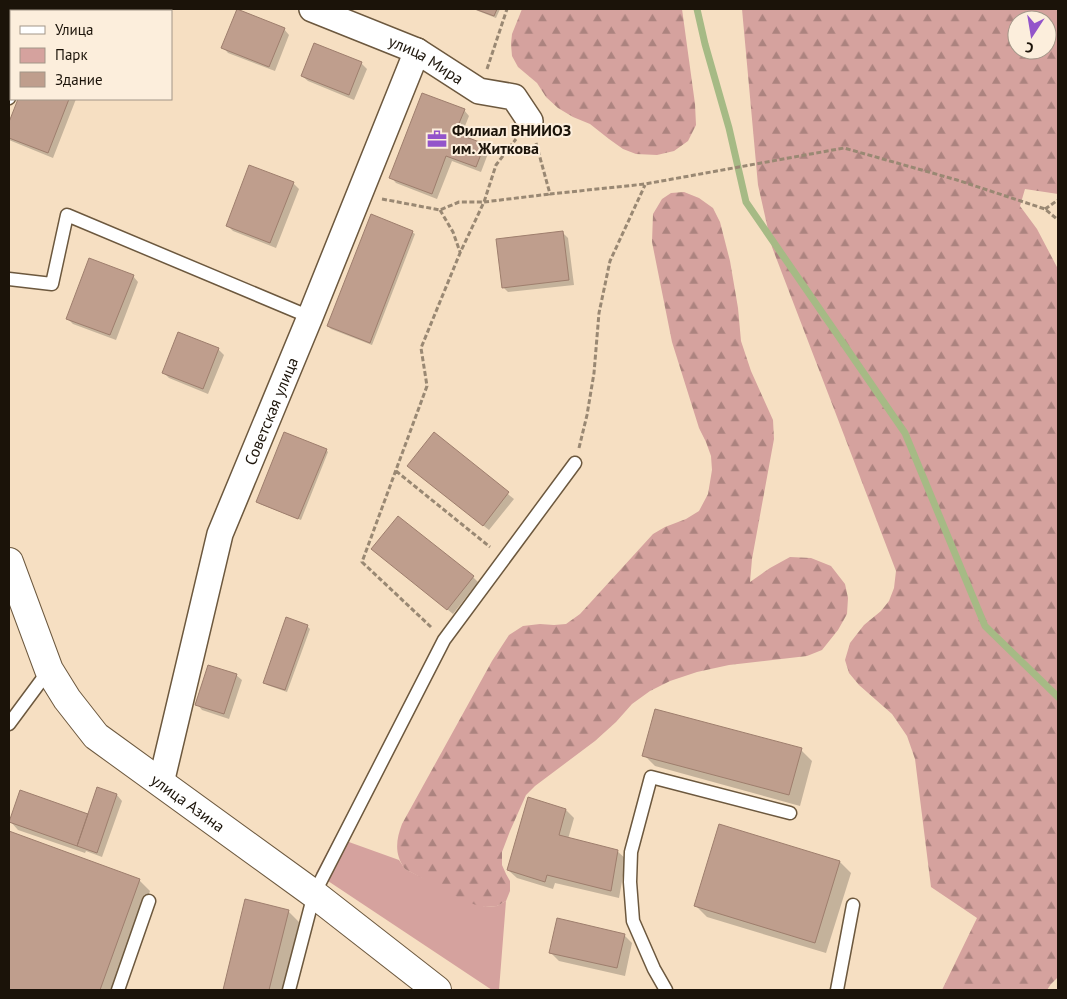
<svg xmlns="http://www.w3.org/2000/svg" width="1067" height="999" font-family="'PT Sans',sans-serif">
<style>
.green{fill:#d5a29e}
.forest{fill:url(#forest-firs);fill-rule:evenodd}
.shadow{fill:#0003}
.lines{fill:none;stroke-linecap:round;stroke-linejoin:round}
.stream{stroke:#a6ba85;stroke-width:7}
.building{fill:#bf9e8d;stroke:#9e7e6d}
.service-casing{stroke:#6c583e;stroke-width:15}
.minor-casing{stroke:#6c583e;stroke-width:28}
.tertiary-casing{stroke:#6c583e;stroke-width:30}
.path{stroke:#998873;stroke-width:3;stroke-dasharray:5 2.5;stroke-linecap:butt}
.service{stroke:#fff;stroke-width:12}
.minor{stroke:#fff;stroke-width:25}
.tertiary{stroke:#fff;stroke-width:28}
.labels{text-anchor:middle;stroke-width:4;stroke-linejoin:round;paint-order:stroke}
.street-label{font-size:16px;fill:#1b1309;stroke:#fceedc}
.poi-label{font-size:16px;font-weight:bold;fill:#1b1309;stroke:#fceedc;text-anchor:start}
</style>
<defs>
<pattern id="forest-firs" width="22" height="20" patternUnits="userSpaceOnUse" patternTransform="scale(1.25)"><rect width="22" height="20" fill="#d5a29e"/><path d="M5 1l3.5 6h-7zM16 11l3.5 6h-7z" fill="#ac837f"/></pattern>
</defs>
<rect width="100%" height="100%" fill="#f6dfc2"/>
<path class="green" d="M335,837L399,860L405,869L417,875L485,907L497,906L506,901L499,990H492L316,873Z"/>
<path class="forest" d="M522,9H682L695,104L696,125L688,141L674,151L657,155L636,154L623,149L609,139L590,124L573,117L558,108L546,97L537,83L518,67L512,56L511,44L512,34Z
M742,9H1058V194L1025,189L1020,206L1037,229L1058,269V977L1051,984L1047,990H942L977,918L931,887L915,759L907,736L892,714L859,685L849,673L845,660L850,643L864,625L881,611L889,601L894,588L896,571L772,247L758,185ZM1017,20H1047V50H1017Z
M684,192L699,198L713,208L720,222L730,261L738,308L741,341L751,371L773,420L774,439L752,559L750,582L770,568L790,557L811,558L831,566L845,584L848,598L847,614L838,630L822,650L807,656L729,665L697,672L670,681L650,691L632,704L616,722L595,741L535,786L526,795L510,831L502,852V865L506,874L510,881V891L506,901L497,906L485,907L476,905L463,900L405,869C394,854 396,840 402,824L492,661L509,635L523,626L540,624L554,625L566,624L580,614L653,534L665,527L686,519L699,511L708,494L712,470L711,456L706,442L699,428L672,342L652,242L653,214L662,199L671,193Z"/>
<path class="shadow" d="M473,9H500L496,18Z
M284,29L289,35L275,71L228,53L223,47Z
M361,63L367,69L354,100L308,81L302,76Z
M19,99H76L53,158L9,140V125Z
M464,110L469,116L461,136L484,145L489,151L481,172L452,161L437,199L396,183L391,177Z
M293,183L299,189L276,248L233,231L227,225Z
M412,232L415,234L372,345L331,329L328,326Z
M563,233L568,238L574,285L508,292L503,287Z
M133,276L138,282L116,340L73,324L67,318Z
M218,349L224,355L208,394L169,378L164,373Z
M434,434L514,499L489,530L414,471Z
M326,450L328,452L301,520L260,504L257,501Z
M373,549L473,577L478,582L453,614Z
M307,626L310,629L287,692L267,685L264,682Z
M236,675L242,680L229,719L202,710L197,704Z
M801,750L812,761L800,806L655,766L644,755Z
M98,789L117,795L122,801L102,857L86,851L85,853L18,830L10,821L89,816Z
M566,810L574,818L568,839L617,851L626,859L619,898L555,883L553,889L517,878L508,870Z
M720,826L840,862L851,873L826,953L707,917L696,906Z
M9,833L139,880L150,891L114,990H9Z
M246,901L288,911L299,922L283,990H224Z
M624,935L632,943L625,976L559,961L550,952Z"/>
<g class="lines">
<path class="stream" d="M697,9L705,44L729,128L746,202L905,433L985,626L1058,697"/>
</g>
<path class="building" d="M237,9L285,28L269,67L221,48Z
M475,9H497L494,16Z
M314,43L362,62L349,95L301,76Z
M422,93L465,109L455,133L485,144L476,167L446,156L432,194L389,178Z
M18,99H69L48,153L9,138V122Z
M249,165L294,182L270,243L226,226Z
M371,214L413,231L370,343L327,326Z
M563,231L569,280L502,288L496,239Z
M89,258L134,275L110,335L66,319Z
M178,332L219,348L203,389L162,373Z
M284,432L327,449L298,519L256,502Z
M434,432L509,492L483,526L407,466Z
M398,516L474,576L447,610L371,549Z
M286,617L308,625L285,690L263,683Z
M208,665L237,674L224,714L195,705Z
M655,709L802,748L789,795L642,756Z
M97,787L117,794L97,853L77,846Z
M20,790L88,814L77,846L9,822Z
M528,797L566,809L559,835L618,850L611,891L547,875L545,882L507,870Z
M719,824L840,861L815,943L694,906Z
M9,831L140,879L100,990H9Z
M245,899L289,910L269,990H223Z
M557,918L625,934L617,968L549,953Z"/>
<g class="lines">
<defs>
<path id="service" d="M9,98L11,93
M9,279L52,284L67,215L310,317
M9,724L49,670
M118,990L149,901
M289,990L314,894L444,640L575,463
M666,990L654,969L633,921L630,882L631,852L651,777L790,813
M837,990L853,905"/>
<g id="minor">
<path id="s1" d="M312,9L417,51L479,91L514,97L530,121"/>
<path id="s2" d="M161,783L220,534L310,317L417,51"/>
</g>
<g id="tertiary">
<path id="s3" d="M9,562L49,670L67,699L96,736L314,894L437,990"/>
</g>
</defs>
<use href="#service" class="service-casing"/>
<use href="#minor" class="minor-casing"/>
<use href="#tertiary" class="tertiary-casing"/>
<path class="path" d="M487,69L507,9
M536,143L550,194L645,184L844,148L957,180L1045,209L1058,220
M382,199L440,210L459,202H484L496,165L516,139
M1045,209L1058,200
M440,210L453,232L460,252
M579,448L587,415L594,373L599,313L610,261L645,185
M396,471L490,547
M431,627L362,562L427,386L421,348L460,253L484,202L550,194"/>
<use href="#service" class="service"/>
<use href="#minor" class="minor"/>
<use href="#tertiary" class="tertiary"/>
</g>
<defs>
<symbol id="office-bare" viewBox="-9 -9 18 18"><path d="M-6-3h4V-5.5h4V-3h4V5H-6ZM-1-4.5V-3h2v-1.5ZM-6 0V1H6V0Z" fill="#9354ca" stroke="#fceedc" stroke-width="2.5" paint-order="stroke"/></symbol>
</defs>
<g fill-rule="evenodd">
<use href="#office-bare" x="423" y="125" width="28" height="28"/>
</g>
<g class="labels">
<g class="street-label">
<text dy="6" stroke="none"><textPath href="#s1" startOffset="125">улица Мира</textPath></text>
<text dy="6" stroke="none"><textPath href="#s2" startOffset="389">Советская улица</textPath></text>
<text dy="6" stroke="none"><textPath href="#s3" startOffset="310">улица Азина</textPath></text>
</g>
<g class="poi-label">
<text x="452" y="136">Филиал ВНИИОЗ<tspan x="452" dy="18">им. Житкова</tspan></text>
</g>
</g>
<rect width="1067" height="999" fill="none" stroke="#1b1309" stroke-width="20"/>
<rect x="10" y="10" width="162" height="90" fill="#fceedc" stroke="#a29688"/>
<rect x="20" y="26" width="25" height="8" fill="#ffffff" stroke="#a29688"/>
<text x="55" y="35" font-size="15" fill="#1b1309">Улица</text>
<rect x="20" y="48" width="25" height="15" fill="#d5a29e" stroke="#a29688"/>
<text x="55" y="60" font-size="15" fill="#1b1309">Парк</text>
<rect x="20" y="72" width="25" height="15" fill="#bf9e8d" stroke="#a29688"/>
<text x="55" y="85" font-size="15" fill="#1b1309">Здание</text>
<g transform="translate(1032 35) rotate(192)"><circle r="24" fill="#fceedc" stroke="#a29688"/>
<path d="M0-4L9 19L0 12L-9 19Z" fill="#9354ca"/>
<text y="-8" font-size="14" font-weight="bold" text-anchor="middle" fill="#1b1309">С</text>
</g>
</svg>
